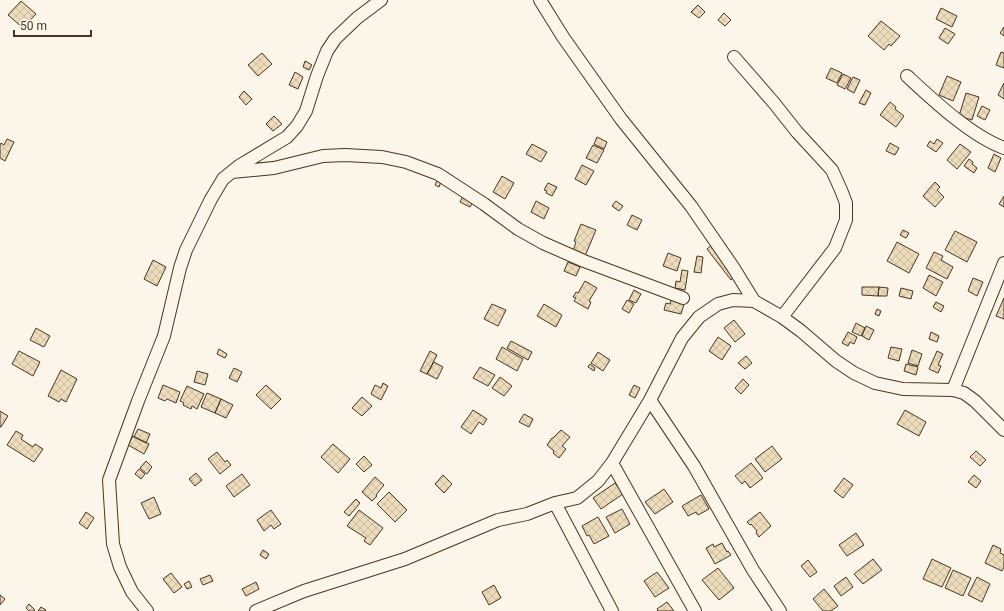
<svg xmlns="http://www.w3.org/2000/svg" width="1004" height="611" font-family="Roboto,sans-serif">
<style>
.building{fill:url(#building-cross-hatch);stroke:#4a3520}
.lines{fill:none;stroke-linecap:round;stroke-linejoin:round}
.minor-casing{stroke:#4a3520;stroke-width:14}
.minor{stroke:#fbf6e9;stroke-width:12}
</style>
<defs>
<pattern id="building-cross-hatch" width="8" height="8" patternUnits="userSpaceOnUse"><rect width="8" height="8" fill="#ecdcbc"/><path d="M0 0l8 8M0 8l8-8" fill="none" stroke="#ccbda1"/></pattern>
</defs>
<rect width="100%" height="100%" fill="#fbf6e9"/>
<path class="building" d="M21,1L36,14L23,28L8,15Z
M698,5L705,12L699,18L691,12Z
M941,8L957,16L952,27L936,19Z
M724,13L731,20L725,26L718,20Z
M881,21L900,36L891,46L889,44L884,50L868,36Z
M1004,27V36L1000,33Z
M945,28L955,34L948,44L939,38Z
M1001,52L1004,53V68L996,65Z
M262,53L272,64L258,76L248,65Z
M305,61L312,65L309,70L303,67Z
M831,68L842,73L837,83L826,78Z
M295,72L303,77L298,89L289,85Z
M843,74L851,78L845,89L837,85Z
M947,76L961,82L953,101L939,95Z
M853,77L860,80L854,93L847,89Z
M1004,83V99L998,95Z
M866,90L871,93L865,105L859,103Z
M244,91L252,99L246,105L239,97Z
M966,93L979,97L972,120L959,116Z
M890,102L896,107L895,109L904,116L896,127L880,115Z
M982,106L990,110L985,120L977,116Z
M274,116L282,124L273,131L266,124Z
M597,137L607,142L604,149L594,144Z
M7,139L14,142L5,161L0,158V145L1,143L4,145Z
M937,139L943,143L936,152L927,146L930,141L934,144Z
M890,143L899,148L895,155L886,151Z
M532,144L547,152L541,162L526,154Z
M960,144L971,152L957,169L947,160Z
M593,145L604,150L597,163L586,158Z
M994,154L1001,158L995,172L988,168Z
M969,159L973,162L972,164L977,168L974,173L964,166Z
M582,165L594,171L586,185L575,179Z
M502,176L514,183L505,199L493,192Z
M437,181L441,182L439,187L435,185Z
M935,182L940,187L937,190L944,197L935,207L923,196Z
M548,183L557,187L552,196L546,193L547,191L544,190Z
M464,194L474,200L470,207L460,202Z
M1004,196V207L999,204Z
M536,201L549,208L544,219L531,212Z
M616,201L623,206L619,211L612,206Z
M632,215L642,220L637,230L627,225Z
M581,224L596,230L585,256L573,251L576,242L574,241Z
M903,230L909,233L906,238L900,235Z
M955,231L977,242L967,262L945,250Z
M897,242L919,254L909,273L887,261Z
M712,245L736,276L731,280L707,249Z
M934,252L943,256L941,260L953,267L947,279L926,268Z
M668,253L681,258L677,271L663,266Z
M697,256L703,257L701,273L694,272Z
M153,260L166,267L157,286L144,279Z
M568,262L580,267L576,276L564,271Z
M682,270L688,271L685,290L675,288L676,281L680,282Z
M929,275L943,282L936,296L923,288Z
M973,278L983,282L977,296L968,291Z
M585,281L597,288L589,301L591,302L588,309L574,301L576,298L573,297L576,292L578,293Z
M862,287H879L878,296L862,295Z
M879,287L888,288L887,296H878Z
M901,288L913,291L911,299L899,296Z
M634,290L641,294L636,303L629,300Z
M672,297L685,301L681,314L664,310L666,303L670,304Z
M1004,298V319L996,316Z
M627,300L634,304L629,313L622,309Z
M936,302L944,306L941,312L933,307Z
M492,304L506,310L498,326L484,319Z
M544,304L562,315L556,327L537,316Z
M877,309L881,311L879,316L875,314Z
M734,320L745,334L735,342L724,328Z
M856,323L865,328L861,336L852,332Z
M866,326L874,330L869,340L862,336Z
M36,328L50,336L44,347L30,340Z
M848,332L857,337L854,344L850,342L848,346L842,343Z
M931,332L939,336L937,342L929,339Z
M718,337L731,346L722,360L709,351Z
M511,341L532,352L528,360L507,348Z
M502,347L523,359L517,371L496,359Z
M891,347L902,349L899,361L888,358Z
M219,349L227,354L225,358L217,354Z
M912,350L922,354L918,366L908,363Z
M19,351L40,362L33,376L12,364Z
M430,351L437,355L427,374L420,371Z
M937,351L943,354L938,365L941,366L938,373L929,369Z
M598,352L610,360L603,371L591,363Z
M746,356L752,363L745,369L738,363Z
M434,362L443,367L437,379L427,374Z
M590,364L595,368L594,371L588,367Z
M906,364L918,367L916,375L904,371Z
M480,367L495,375L488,386L473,378Z
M234,368L242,372L237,382L229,378Z
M61,370L77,379L66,402L61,399L59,402L48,396Z
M197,371L208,374L205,385L194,382Z
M500,377L512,386L504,396L492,388Z
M743,379L749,385L741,394L735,388Z
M383,383L388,386L381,400L371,394L375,385L381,388Z
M163,385L180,392L176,403L167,399L165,401L158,398Z
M266,385L281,399L271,409L256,395Z
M634,385L640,388L635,398L629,395Z
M187,386L204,394L197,409L192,406L191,409L183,405L184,403L180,401Z
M207,393L221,399L215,413L201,407Z
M362,397L372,406L362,416L352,408Z
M221,399L233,405L226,418L215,413Z
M473,410L487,419L483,425L479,422L471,434L461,427Z
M905,410L926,422L919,436L897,424Z
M0,411L8,416L1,427H0Z
M524,414L533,419L529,427L519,422Z
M138,429L150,434L146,443L134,437Z
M561,430L570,437L562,446L566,449L559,458L553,453L554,451L547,445L552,438H553Z
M16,431L23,435L21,439L33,447L35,444L43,449L34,462L7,445Z
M133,436L149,444L144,454L128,445Z
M333,444L350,459L338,473L321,457Z
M772,446L782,459L765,472L755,459Z
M976,451L986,460L980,466L970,457Z
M217,452L225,462L227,460L231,465L220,474L208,459Z
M364,456L372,465L364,472L356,464Z
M146,461L152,467L147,474L140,468Z
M751,463L763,478L750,488L745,481L742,484L735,476Z
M139,469L145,474L141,479L135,474Z
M196,473L202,480L195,486L189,479Z
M242,474L250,485L234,497L226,486Z
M443,475L452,484L444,493L435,484Z
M974,475L981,481L976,488L968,482Z
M375,477L384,485L376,495L377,496L372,501L362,492Z
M844,478L853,485L843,498L834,491Z
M615,483L623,494L601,509L593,498Z
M664,489L673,502L655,514L645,502Z
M389,492L407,510L395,522L377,504Z
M701,495L709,509L698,515L696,512L688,516L682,506Z
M154,497L161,514L149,519L141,503Z
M356,499L360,503L349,516L344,512Z
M622,509L630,524L615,533L606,517Z
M271,510L281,524L274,529L271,525L264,531L257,520Z
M359,510L383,528L370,545L364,541L366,538L347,526Z
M86,512L94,518L87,529L79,523Z
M760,512L771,526L759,537L756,533L757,531L751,524L750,525L747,522Z
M598,517L609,536L594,544L589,535L587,536L582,526Z
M856,533L864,545L847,556L839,545Z
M722,543L727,552L728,551L731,555L715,564L706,548L713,544L714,547Z
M993,545L1001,549L1000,553L1004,555V567L1002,571L985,563Z
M263,550L269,554L266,559L260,555Z
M873,559L882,570L863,584L854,574Z
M932,559L951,568L942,587L923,579Z
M808,560L817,572L810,577L801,566Z
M718,568L734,588L719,600L702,580Z
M953,570L971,578L963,596L945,588Z
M657,572L669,588L655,597L644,581Z
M171,573L182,587L174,593L163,579Z
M210,575L213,581L203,585L200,579Z
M846,577L853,587L841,596L834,586Z
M977,577L990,584L982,602L968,595Z
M189,581L192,587L187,589L184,584Z
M256,582L259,589L246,596L242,589Z
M494,585L501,598L489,605L482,592Z
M824,589L838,606L831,611H823L813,599Z
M0,595L5,599L0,605Z
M667,602L674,611H658L657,609Z
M29,604L35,610L33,611H29L26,608Z
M41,607L46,610L45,611H38Z"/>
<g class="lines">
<defs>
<path id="minor" d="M540,0L563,37L621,119L691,206L733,267L754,301
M734,57L774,103L797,132L832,170L841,190L846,203V220L835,248L782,317
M907,76C933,100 971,136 1004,148
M232,172L274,168L323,156L345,155L382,157L406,162L438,174L484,204L518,229L543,243L584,261L683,298
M953,390L1004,263
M650,400L694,466L753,570L780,611
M612,463L695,611
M555,503L612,611
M147,611L132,592L120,567L113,544L109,480L138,401L164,336L180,268L186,250L211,199L223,179L239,166L287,137L297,126L306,111L317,76L327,51L335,39L357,18L381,0
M256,611L304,591L405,559L498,520L527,514L555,503L577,498L598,481L612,463L650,400L682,338L699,317L718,304L733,300L754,301L782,317L801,331L836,361L854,373L875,383L903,389L953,390L964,393L975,401L1004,430"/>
</defs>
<use href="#minor" class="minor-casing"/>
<use href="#minor" class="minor"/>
</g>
<path d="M14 30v6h77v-6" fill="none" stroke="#4a3520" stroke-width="2"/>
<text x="20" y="30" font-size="12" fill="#4a3520" stroke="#fbf6e9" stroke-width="3" paint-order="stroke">50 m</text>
</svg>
